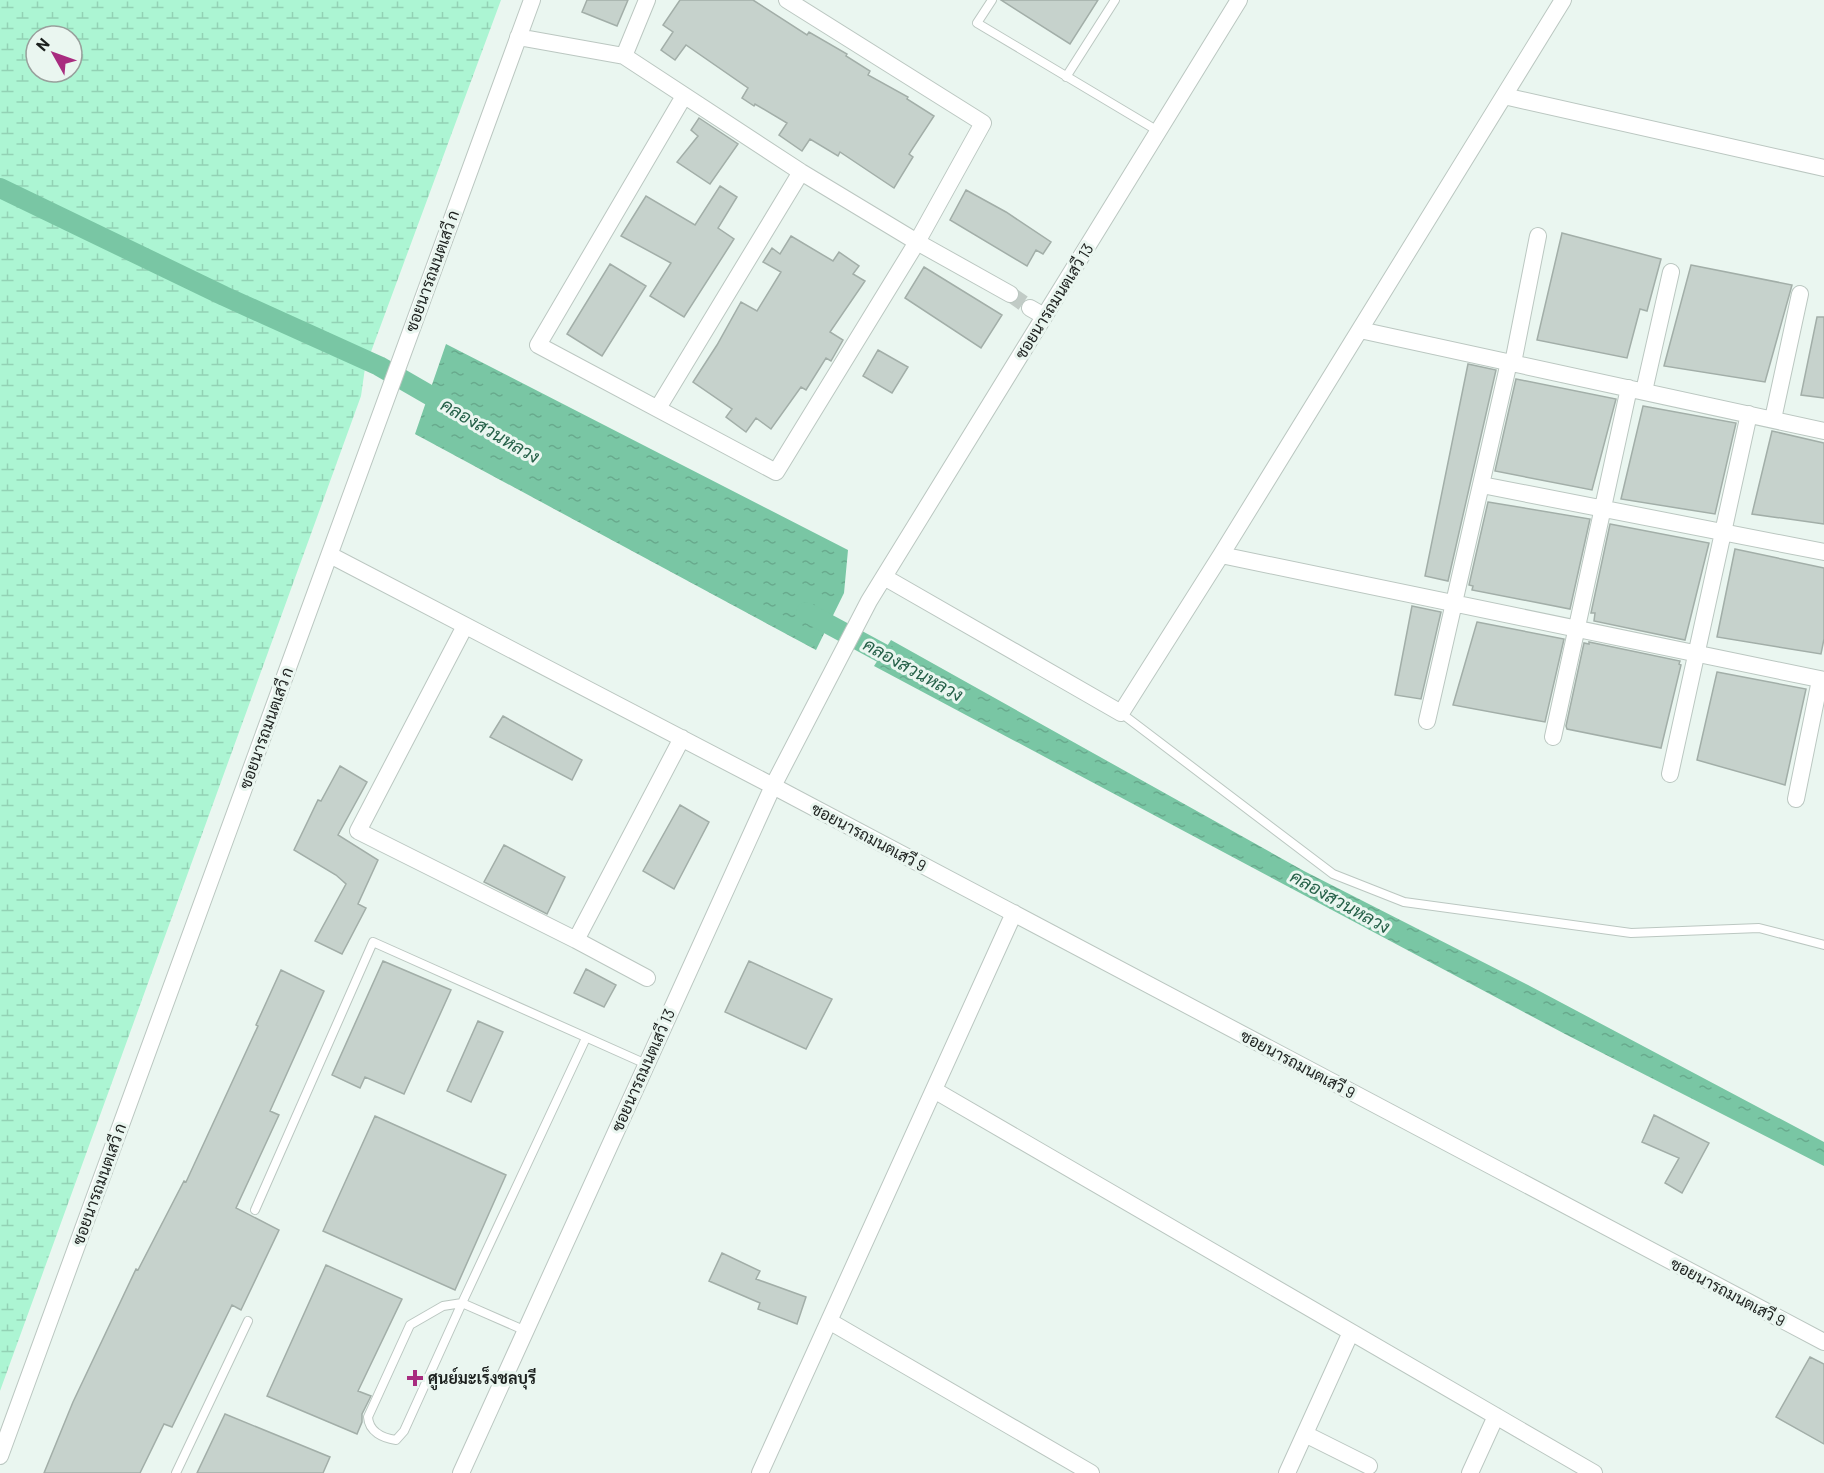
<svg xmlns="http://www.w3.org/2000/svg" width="1824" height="1473" font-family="Barlow,Sarabun,sans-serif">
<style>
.wetland{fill:url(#wetland-marsh);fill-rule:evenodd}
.water{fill:url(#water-ripples)}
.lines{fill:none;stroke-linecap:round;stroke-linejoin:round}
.canal{stroke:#79c6a4;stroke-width:20}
.building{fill:#c6d2cc;stroke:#a2aea8;stroke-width:1.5}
.street-tunnel{stroke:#c1cbc6;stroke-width:16;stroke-dasharray:16 8;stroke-linecap:butt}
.lane-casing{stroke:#bbc7c1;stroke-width:10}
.street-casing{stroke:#bbc7c1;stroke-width:18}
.lane{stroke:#fff;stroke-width:8}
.street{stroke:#fff;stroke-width:16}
.poi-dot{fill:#a82c7f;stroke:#eaf6f0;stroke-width:2}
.labels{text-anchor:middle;stroke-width:6;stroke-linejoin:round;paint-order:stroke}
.street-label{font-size:16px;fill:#1c201e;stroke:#eaf6f0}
.poi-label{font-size:16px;font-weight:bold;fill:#1c201e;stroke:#eaf6f0;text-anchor:start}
.water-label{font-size:18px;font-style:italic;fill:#256048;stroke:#eaf6f0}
</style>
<defs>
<pattern id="wetland-marsh" width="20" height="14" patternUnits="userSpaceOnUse" patternTransform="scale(1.5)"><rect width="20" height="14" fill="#acf5d3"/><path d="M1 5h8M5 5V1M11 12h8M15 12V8" fill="none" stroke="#93d2b5"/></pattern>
<pattern id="water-ripples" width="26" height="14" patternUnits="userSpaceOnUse" patternTransform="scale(1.5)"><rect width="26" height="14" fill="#79c6a4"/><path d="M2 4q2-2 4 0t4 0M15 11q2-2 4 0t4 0" fill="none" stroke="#68aa8d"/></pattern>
</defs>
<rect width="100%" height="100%" fill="#eaf6f0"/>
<path class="wetland" d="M0,0H501L365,368L361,396L0,1391ZM36,36H72V72H36Z"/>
<path class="water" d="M446,344L848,550L844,593L816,650L415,434Z
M891,640L1304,871L1528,985L1824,1142V1166L1565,1034L874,666Z"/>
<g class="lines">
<path class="canal" d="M0,188L224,296L379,366L450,407
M806,612L904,665"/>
</g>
<path class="building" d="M587,0H628L617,26L582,12Z
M680,0H753L807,35L809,32L847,54L846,56L870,71L868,75L908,97L907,99L934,116L909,154L913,157L894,188L840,152L838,156L810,139L802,151L779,135L787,123L755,104L754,106L742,98L748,88L686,45L675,60L661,50L673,32L663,25Z
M1001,0H1098L1070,44Z
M699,118L738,144L710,184L677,162L698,136L691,130Z
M720,186L737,197L718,228L734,239L684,317L650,296L671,263L621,236L646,196L695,225Z
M966,190L1006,212L1051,242L1043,254L1036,250L1027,266L950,220Z
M1562,233L1661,259L1647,311L1640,309L1627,358L1537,340Z
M791,236L833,261L839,252L859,266L853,274L865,281L830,332L843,340L831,361L826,358L806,390L801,387L771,429L756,418L746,432L726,417L732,409L693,382L717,345L741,302L757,311L781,272L763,262L772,248L780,254Z
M610,264L646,286L602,356L567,334Z
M1691,265L1792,285L1765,382L1664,366Z
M924,267L1002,315L981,348L905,298Z
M1817,317H1824V398L1801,395Z
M878,350L908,367L892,393L863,376Z
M1468,364L1496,370L1448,581L1425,576Z
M1516,379L1616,399L1592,490L1495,471Z
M1643,406L1736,423L1715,514L1621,499Z
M1772,431L1824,443V524L1752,514Z
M1488,502L1590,519L1570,609L1472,590L1473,586L1469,585Z
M1610,524L1709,543L1685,640L1594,621L1595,613H1591Z
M1735,549L1824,568V639L1821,654L1717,637Z
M1412,606L1441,612L1421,699L1395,695Z
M1477,622L1564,639L1545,722L1453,705Z
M1589,642L1680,661L1679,664L1681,665L1661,748L1567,729L1566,726L1584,643L1589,644Z
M1717,672L1806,689L1785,785L1697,760Z
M503,716L582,760L572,780L490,737Z
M340,766L367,782L338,835L378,860L358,904L366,908L342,954L315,941L346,884L336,875L294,850L318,800L321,801Z
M680,805L709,822L674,889L643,871Z
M504,845L565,877L547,914L484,882Z
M383,961L451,990L404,1094L365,1077L360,1088L332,1075Z
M749,961L832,999L806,1049L725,1012Z
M586,969L616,985L604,1007L574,993Z
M281,970L324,991L270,1111L279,1115L236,1208L279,1230L241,1310L232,1305L172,1427L164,1424L140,1473H44L73,1402L136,1269L138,1270L184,1181L186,1182L258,1026L256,1025Z
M478,1021L503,1032L471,1102L447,1091Z
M1654,1115L1709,1143L1682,1193L1665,1183L1679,1158L1642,1142Z
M375,1116L506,1175L455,1290L323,1231Z
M722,1253L760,1271L756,1279L806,1297L797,1324L758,1309L760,1303L709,1281Z
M326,1265L402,1299L358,1391L371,1396L362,1414V1422L357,1434L267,1396Z
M1810,1357L1824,1364V1444L1776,1417Z
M225,1414L330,1457L323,1473H197Z"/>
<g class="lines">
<path class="street-tunnel" d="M1010,294L1030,308"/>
<defs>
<path id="lane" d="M992,0L977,23L1158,131
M1066,77L1115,0
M1121,713L1333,874L1404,902L1631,933L1759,928L1824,945
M255,1210L373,942L646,1064
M526,1331L462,1303L404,1431L396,1440C383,1438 369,1432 368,1417L410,1325L443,1306L462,1303L586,1038
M176,1473L248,1321"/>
<path id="street" d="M518,37L624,56L801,172L917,242L1010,294
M624,56L647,0
M684,96L538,345L776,472L917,242L983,123L787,0
M1504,96L1824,168
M1030,308L1044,316
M1360,330L1824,431
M1513,363L1538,236
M1644,391L1671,272
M658,408L801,172
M1773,419L1800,294
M1482,485L1824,552
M330,555L773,786L1824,1342
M1221,555L1824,680
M884,577L1121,713L1221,555L1563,0
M465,626L358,831L576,940L647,978
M1427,721L1509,362
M1553,737L1629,388
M1670,774L1749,414
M1796,799L1820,680
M576,940L682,738
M934,1090L1594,1473
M829,1321L1091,1473
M1305,1434L1369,1466
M0,1456L532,0
M461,1473L773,786L869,601L1239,0
M760,1473L1014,913
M1287,1473L1351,1332
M1470,1473L1496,1416"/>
</defs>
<use href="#lane" class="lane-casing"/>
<use href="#street" class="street-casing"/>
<use href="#lane" class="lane"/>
<use href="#street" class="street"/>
</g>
<path class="poi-dot" d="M412 1369h6v6h6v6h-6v6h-6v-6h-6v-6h6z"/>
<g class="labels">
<g class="street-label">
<text transform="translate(432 271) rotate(-70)" y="6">ซอยนารถมนตเสวี ก</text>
<text transform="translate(1054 301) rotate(-58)" y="6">ซอยนารถมนตเสวี 13</text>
<text transform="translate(266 728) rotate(-70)" y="6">ซอยนารถมนตเสวี ก</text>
<text transform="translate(869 837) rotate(28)" y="6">ซอยนารถมนตเสวี 9</text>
<text transform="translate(1298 1064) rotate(28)" y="6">ซอยนารถมนตเสวี 9</text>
<text transform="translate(643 1070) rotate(-66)" y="6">ซอยนารถมนตเสวี 13</text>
<text transform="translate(99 1184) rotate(-70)" y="6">ซอยนารถมนตเสวี ก</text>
<text transform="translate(1728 1292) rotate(28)" y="6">ซอยนารถมนตเสวี 9</text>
</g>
<g class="poi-label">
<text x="428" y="1384">ศูนย์มะเร็งชลบุรี</text>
</g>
<g class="water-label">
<text transform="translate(490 431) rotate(30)" y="6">คลองสวนหลวง</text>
<text transform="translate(913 670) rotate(29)" y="6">คลองสวนหลวง</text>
<text transform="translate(1340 902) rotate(29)" y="6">คลองสวนหลวง</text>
</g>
</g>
<g transform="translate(54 54) rotate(310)"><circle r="28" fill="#eaf6f0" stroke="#98a09c" stroke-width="1.5"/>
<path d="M0-4.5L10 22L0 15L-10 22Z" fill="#a82c7f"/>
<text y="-9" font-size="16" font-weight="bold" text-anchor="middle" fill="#1c201e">N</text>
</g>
</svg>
